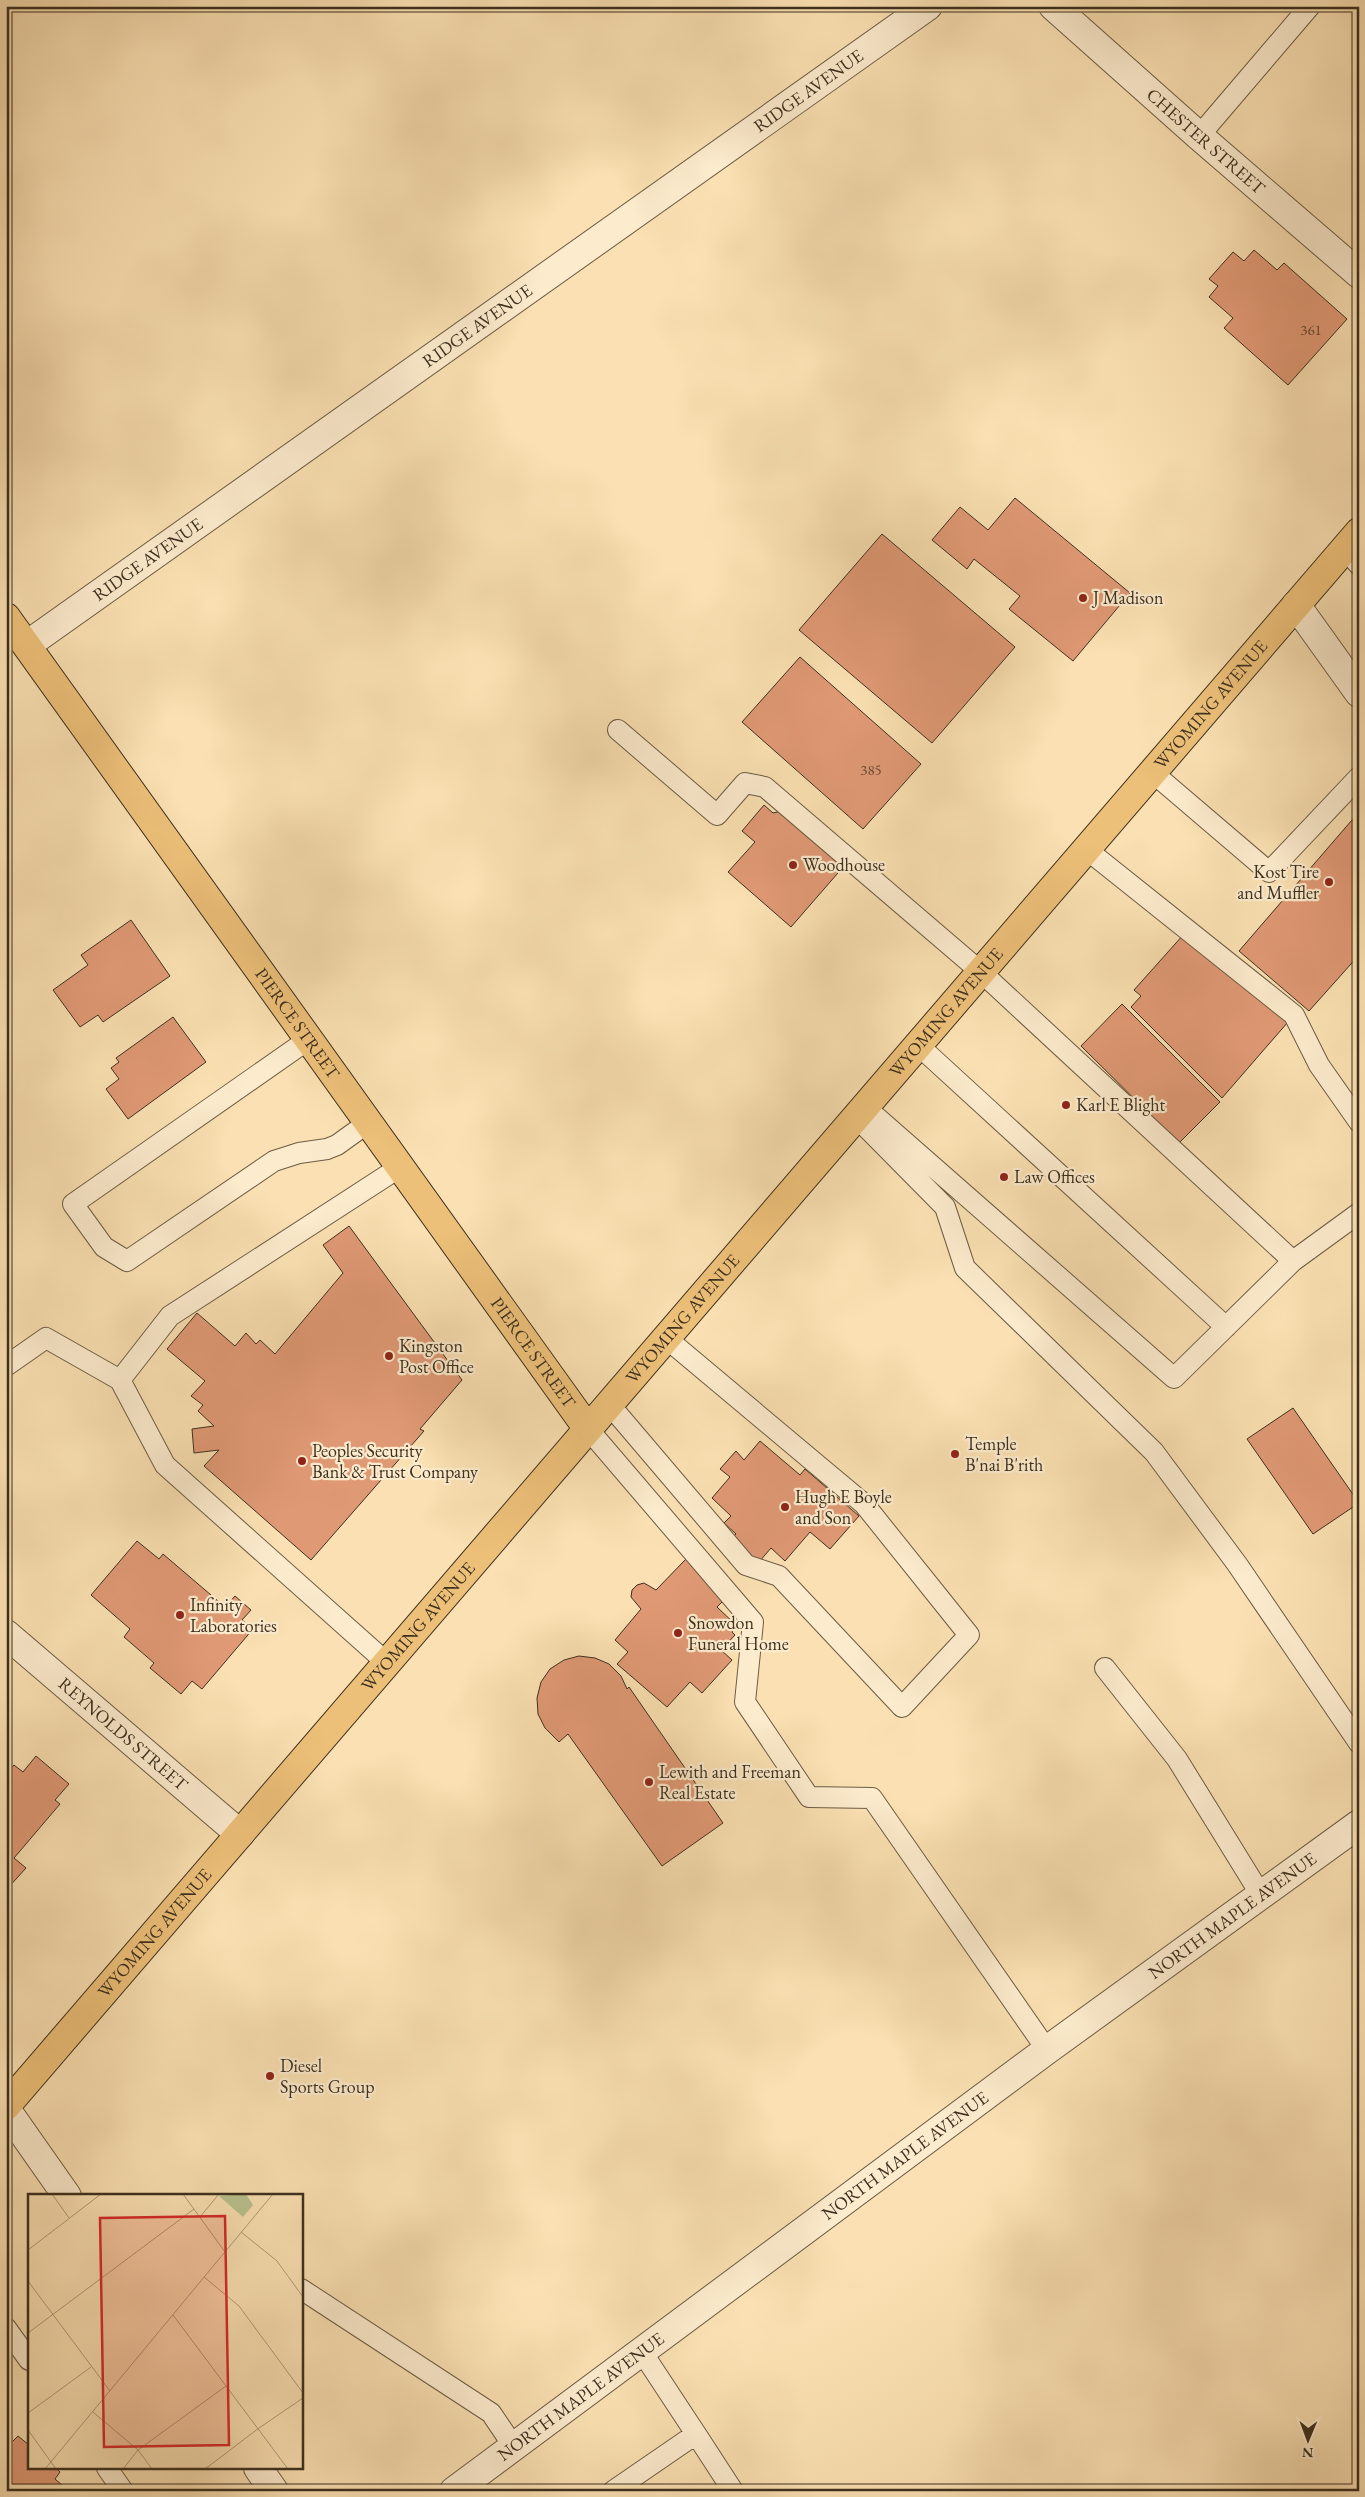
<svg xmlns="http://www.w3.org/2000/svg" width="1365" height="2497" font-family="'EB Garamond',serif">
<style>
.building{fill:#e09975;stroke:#3d301f}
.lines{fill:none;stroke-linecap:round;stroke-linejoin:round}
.service-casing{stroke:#6c5c44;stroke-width:22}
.minor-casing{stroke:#6c5c44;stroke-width:30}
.primary-casing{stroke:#3d301f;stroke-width:30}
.service{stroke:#fcebcd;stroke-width:20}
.minor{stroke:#fcebcd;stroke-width:28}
.primary{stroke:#edc079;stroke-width:28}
.poi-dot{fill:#8f2418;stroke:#fcebcd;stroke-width:2}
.labels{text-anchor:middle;stroke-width:4.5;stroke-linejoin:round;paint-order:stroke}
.number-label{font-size:15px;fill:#664a34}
.street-label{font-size:18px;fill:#3d301f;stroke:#fcebcd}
.poi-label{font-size:18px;fill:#3d301f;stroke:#fcebcd;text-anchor:start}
.inset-road{fill:none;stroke:#ae9a77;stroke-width:1}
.view{fill:#d62828;fill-opacity:0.15;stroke:#d62828;stroke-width:2.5}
.inset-edge{fill:none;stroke:#3d301f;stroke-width:2.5}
</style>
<rect width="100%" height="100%" fill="#fae0b2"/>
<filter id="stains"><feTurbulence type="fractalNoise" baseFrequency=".004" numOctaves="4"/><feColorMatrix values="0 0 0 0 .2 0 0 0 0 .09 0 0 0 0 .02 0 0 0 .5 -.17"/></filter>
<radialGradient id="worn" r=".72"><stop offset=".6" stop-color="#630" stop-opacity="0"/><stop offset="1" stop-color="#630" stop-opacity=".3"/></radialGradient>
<path class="building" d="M1254,250L1277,270L1284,263L1347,319L1288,385L1224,328L1233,318L1209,297L1218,286L1209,279L1233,252L1244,261Z
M1015,498L1130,593L1073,661L1009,609L1020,596L974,559L967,569L932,540L960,507L988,530Z
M882,534L1015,647L932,743L799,630Z
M800,657L921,764L863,829L742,722Z
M764,805L773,813L781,811L844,866L791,927L728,872L755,842L742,831Z
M1358,813L1359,955L1309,1011L1239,951Z
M131,920L170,976L103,1022L98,1015L80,1027L53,990L88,965L81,955Z
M1184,934L1288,1022L1222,1098L1131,1007L1141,996L1134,990Z
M1122,1004L1220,1102L1179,1143L1081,1046Z
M173,1017L206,1062L128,1119L106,1089L119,1079L111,1068L119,1062L116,1058Z
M349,1226L462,1380L420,1429L424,1431L311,1560L204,1466L219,1450L194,1453L192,1429L214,1426L198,1411L203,1405L191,1396L205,1381L167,1349L197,1313L235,1346L246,1333L256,1344L260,1340L275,1354L343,1273L323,1245Z
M1293,1408L1359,1503L1313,1534L1247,1439Z
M760,1441L800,1475L805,1469L859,1516L830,1549L810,1532L785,1561L771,1548L759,1562L731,1539L736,1534L724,1523L731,1516L712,1498L730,1477L720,1469L736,1451L744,1460Z
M137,1541L159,1559L163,1554L225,1607L235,1596L251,1610L242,1620L253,1629L202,1689L192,1681L181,1694L150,1668L154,1663L124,1637L130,1629L91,1595Z
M686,1559L723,1601L717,1607L737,1626L732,1632L735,1635L721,1650L732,1660L702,1693L690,1682L667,1707L617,1664L628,1652L615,1640L641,1609L631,1597L632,1590L637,1585L644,1583L656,1590Z
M579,1656L595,1658L609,1664L621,1676L627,1689L629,1687L723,1823L662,1866L568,1734L559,1742L545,1728L538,1714L537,1698L541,1682L550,1669L564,1660Z
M36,1756L69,1784L55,1800L60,1804L14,1858L26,1868L7,1889L6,1774L14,1765L23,1772Z
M18,2436L29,2445V2468H56L60,2472L55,2479L69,2491H6V2437L12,2442Z"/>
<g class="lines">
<defs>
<path id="service" d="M1199,136L1310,6
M1345,549L1359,565
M618,730L717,815L745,783L765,787L981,972L1293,1261L1359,1213
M1152,772L1269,872L1359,777
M1086,849L1294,1015L1319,1065L1359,1122
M309,1039L73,1204L104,1247L127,1261L274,1161L299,1153L327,1149L337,1145L369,1122
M918,1045L1226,1327
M865,1107L1174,1378L1293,1261
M856,1117L945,1207L965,1268L1154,1452L1237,1564L1359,1743
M6,1366L46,1338L120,1380
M609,1404L746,1565L779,1576L902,1707L969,1635L864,1504L666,1338
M588,1429L753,1622L745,1702L809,1797L872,1798L1047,2050
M387,1663L165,1465L120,1380L170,1316L400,1167
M1105,1668L1177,1759L1261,1895
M301,2289L491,2413L514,2447
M6,2328L29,2360
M696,2434L733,2491
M107,2468L123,2491
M613,2491L696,2434L642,2352"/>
<g id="minor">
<path id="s1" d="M1053,6L1199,136L1359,274"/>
<path d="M1296,605L1359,693"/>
<path id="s2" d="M27,645L928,6"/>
<path id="s3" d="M6,1634L240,1834"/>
<path d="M6,2109L67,2196"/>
<path d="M258,2468L274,2491"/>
<path id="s4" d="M454,2491L1047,2050L1359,1824"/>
</g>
<g id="primary">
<path id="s5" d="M6,617L588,1429"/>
<path id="s6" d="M6,2106L1359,532"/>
</g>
</defs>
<use href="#service" class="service-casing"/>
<use href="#minor" class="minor-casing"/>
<use href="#primary" class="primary-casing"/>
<use href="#service" class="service"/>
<use href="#minor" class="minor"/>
<use href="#primary" class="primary"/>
</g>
<g class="poi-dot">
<circle cx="1083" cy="598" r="5"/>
<circle cx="793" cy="865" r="5"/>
<circle cx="1329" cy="882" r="5"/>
<circle cx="1066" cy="1105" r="5"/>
<circle cx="1004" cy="1177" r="5"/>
<circle cx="389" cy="1356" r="5"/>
<circle cx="955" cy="1454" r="5"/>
<circle cx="302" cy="1461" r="5"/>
<circle cx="785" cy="1507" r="5"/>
<circle cx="180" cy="1615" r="5"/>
<circle cx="678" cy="1633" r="5"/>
<circle cx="649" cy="1782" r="5"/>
<circle cx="270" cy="2076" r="5"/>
</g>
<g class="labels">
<g class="number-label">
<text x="1311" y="335">361</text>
<text x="871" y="775">385</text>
</g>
<g class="street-label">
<text dy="6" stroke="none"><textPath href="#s2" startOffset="958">RIDGE AVENUE</textPath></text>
<text dy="6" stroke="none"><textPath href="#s1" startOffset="204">CHESTER STREET</textPath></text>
<text dy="6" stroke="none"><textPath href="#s2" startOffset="552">RIDGE AVENUE</textPath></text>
<text dy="6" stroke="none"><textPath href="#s2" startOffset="148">RIDGE AVENUE</textPath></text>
<text dy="6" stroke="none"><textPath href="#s6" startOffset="1848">WYOMING AVENUE</textPath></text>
<text dy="6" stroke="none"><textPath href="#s6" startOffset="1442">WYOMING AVENUE</textPath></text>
<text dy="6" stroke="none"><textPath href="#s5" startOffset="500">PIERCE STREET</textPath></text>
<text dy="6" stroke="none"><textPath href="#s6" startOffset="1038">WYOMING AVENUE</textPath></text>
<text dy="6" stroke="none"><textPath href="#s5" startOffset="905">PIERCE STREET</textPath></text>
<text dy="6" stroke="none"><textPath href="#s6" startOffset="632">WYOMING AVENUE</textPath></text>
<text dy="6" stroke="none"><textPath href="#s3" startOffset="154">REYNOLDS STREET</textPath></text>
<text dy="6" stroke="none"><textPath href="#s4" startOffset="968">NORTH MAPLE AVENUE</textPath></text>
<text dy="6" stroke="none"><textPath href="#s6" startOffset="228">WYOMING AVENUE</textPath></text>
<text dy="6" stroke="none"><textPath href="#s4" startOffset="562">NORTH MAPLE AVENUE</textPath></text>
<text dy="6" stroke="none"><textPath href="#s4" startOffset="158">NORTH MAPLE AVENUE</textPath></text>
</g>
<g class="poi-label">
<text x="1093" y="604">J Madison</text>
<text x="803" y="871">Woodhouse</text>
<text x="1319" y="878" text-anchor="end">Kost Tire<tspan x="1319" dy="21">and Muffler</tspan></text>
<text x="1076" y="1111">Karl E Blight</text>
<text x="1014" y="1183">Law Offices</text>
<text x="399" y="1352">Kingston<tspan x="399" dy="21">Post Office</tspan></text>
<text x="965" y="1450">Temple<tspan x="965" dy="21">B'nai B'rith</tspan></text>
<text x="312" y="1457">Peoples Security<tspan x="312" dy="21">Bank &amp; Trust Company</tspan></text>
<text x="795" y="1503">Hugh E Boyle<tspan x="795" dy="21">and Son</tspan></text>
<text x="190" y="1611">Infinity<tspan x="190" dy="21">Laboratories</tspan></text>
<text x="688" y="1629">Snowdon<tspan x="688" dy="21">Funeral Home</tspan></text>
<text x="659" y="1778">Lewith and Freeman<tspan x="659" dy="21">Real Estate</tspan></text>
<text x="280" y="2072">Diesel<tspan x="280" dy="21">Sports Group</tspan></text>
</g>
</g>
<g transform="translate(28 2194)">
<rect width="275" height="275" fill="#fae0b2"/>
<path d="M218,0L225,11L215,23L191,2Z" fill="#b9c390"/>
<path class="inset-road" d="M24,0L41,24M155,0L197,58M172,23L191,0M213,38L249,67L275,103M0,56L73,0M176,83L211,112L275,199M0,87L82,197M145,121L260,275M0,139L166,15M65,218L110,256L124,275M0,219L63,173M231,234L275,204M0,236L28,275M17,275L245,0M95,275L110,256L198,192M177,275L231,234"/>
<path class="view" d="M197,22L201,251L76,253L72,24Z"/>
<rect width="275" height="275" class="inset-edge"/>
</g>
<rect width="1365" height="2497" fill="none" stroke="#fae0b2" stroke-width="25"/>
<rect x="8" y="8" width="1350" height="2482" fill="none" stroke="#3d301f" stroke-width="2.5"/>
<rect x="12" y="12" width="1340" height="2472" fill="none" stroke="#3d301f"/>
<g transform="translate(1308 2440) rotate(181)" stroke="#fcebcd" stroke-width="4" paint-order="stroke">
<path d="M0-4L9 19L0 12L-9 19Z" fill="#3d301f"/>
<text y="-8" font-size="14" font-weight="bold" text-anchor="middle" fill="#3d301f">N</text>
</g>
<rect width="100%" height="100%" filter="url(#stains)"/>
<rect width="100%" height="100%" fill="url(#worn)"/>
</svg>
